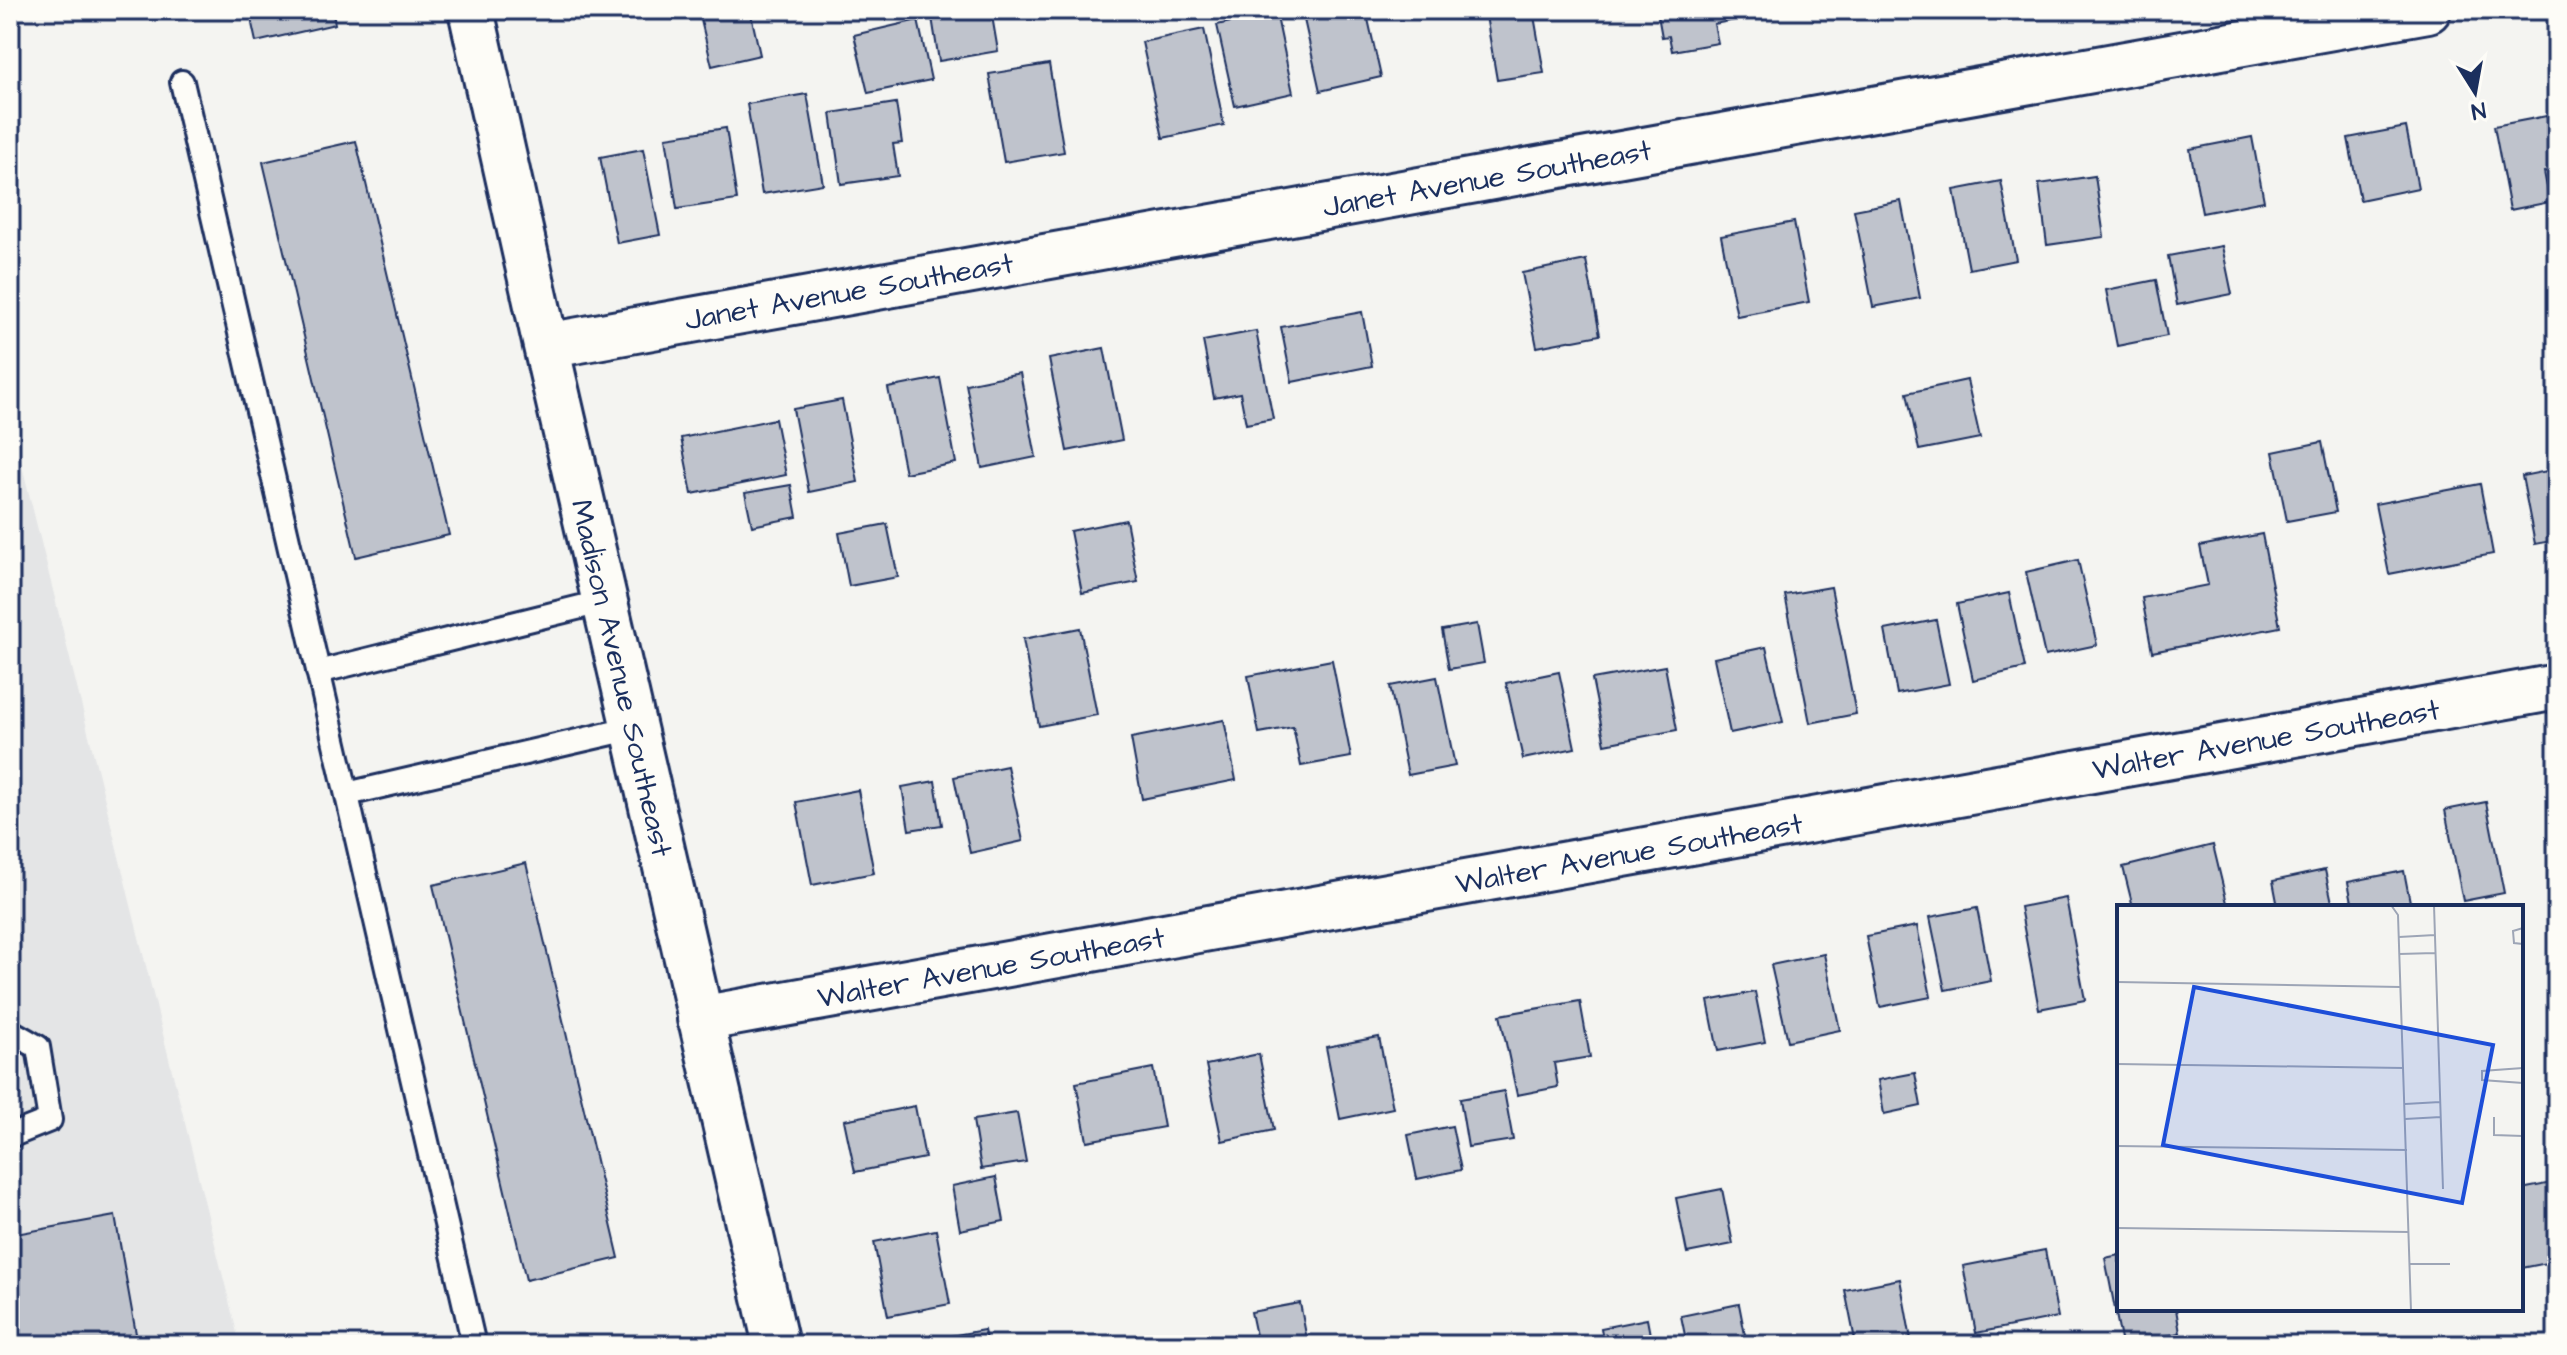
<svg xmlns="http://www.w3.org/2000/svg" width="2567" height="1355" font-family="'Architects Daughter',sans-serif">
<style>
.built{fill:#e4e5e6}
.building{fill:#bfc3cc;stroke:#1b2f5e;stroke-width:2}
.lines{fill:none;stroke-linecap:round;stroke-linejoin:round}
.service-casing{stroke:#1b2f5e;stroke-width:28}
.minor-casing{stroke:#1b2f5e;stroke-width:50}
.service{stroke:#fdfcf7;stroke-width:22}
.minor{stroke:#fdfcf7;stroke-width:44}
.labels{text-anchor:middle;stroke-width:6;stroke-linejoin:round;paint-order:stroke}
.street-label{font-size:30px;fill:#1b2f5e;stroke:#fdfcf7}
.inset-road{fill:none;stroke:#9da5b6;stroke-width:2}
.view{fill:#1d4ed8;fill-opacity:0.15;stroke:#1d4ed8;stroke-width:4}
.inset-edge{fill:none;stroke:#1b2f5e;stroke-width:4}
</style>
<rect width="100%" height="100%" fill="#f4f4f1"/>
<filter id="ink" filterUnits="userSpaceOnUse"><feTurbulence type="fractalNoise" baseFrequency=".0125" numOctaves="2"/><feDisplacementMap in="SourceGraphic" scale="16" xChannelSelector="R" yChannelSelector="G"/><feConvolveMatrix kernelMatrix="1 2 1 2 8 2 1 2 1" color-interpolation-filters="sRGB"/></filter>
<g filter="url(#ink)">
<path class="built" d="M10,417L240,1345H10Z"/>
<path class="building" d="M249,10H332L335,24L256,42Z
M727,10H750L760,55L712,66L700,16Z
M991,10L998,51L939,61L931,11Z
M1324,10H1366L1381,77L1320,91L1303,15Z
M1485,10H1533L1544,73L1497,80Z
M1657,10H1756L1757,16L1714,24L1718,43L1672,51L1669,36L1662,37Z
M1276,12L1293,93L1235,106L1217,25Z
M918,20L931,80L868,93L854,35Z
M1204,29L1224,125L1163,138L1142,42Z
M1049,64L1064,152L1004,162L989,74Z
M807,94L823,184L762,194L747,104Z
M896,103L902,143L893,144L898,176L841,184L831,113Z
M2557,114V169L2544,172L2550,202L2510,210L2494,126Z
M2406,127L2418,188L2360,200L2348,138Z
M726,128L737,200L677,209L666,137Z
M2252,137L2264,201L2202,213L2190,149Z
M356,141L449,535L356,557L263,162Z
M643,149L660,235L617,243L600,157Z
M2095,176L2104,237L2047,245L2039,184Z
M2001,181L2016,260L1969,269L1954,190Z
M1901,201L1920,298L1873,307L1854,210Z
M1794,222L1809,302L1737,316L1721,236Z
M2222,246L2232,294L2177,305L2168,256Z
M1586,260L1600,335L1537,347L1522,273Z
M2156,280L2167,336L2117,346L2106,290Z
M1362,312L1372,366L1292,382L1281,327Z
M1256,331L1273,419L1246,424L1240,393L1214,398L1203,341Z
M1104,348L1122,440L1067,451L1049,359Z
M1020,373L1036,457L982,468L966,384Z
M940,378L956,463L905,473L888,388Z
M1967,380L1980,438L1919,450L1907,393Z
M842,400L858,482L809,492L793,409Z
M775,419L786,475L692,494L681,438Z
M2322,442L2336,512L2287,521L2273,452Z
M2557,469V540L2535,544L2522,476Z
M2480,484L2493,554L2389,574L2375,504Z
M791,485L797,517L752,526L745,493Z
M1126,520L1138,582L1082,593L1070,531Z
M887,524L898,577L849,586L839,533Z
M2262,534L2280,627L2152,652L2142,598L2208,585L2200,546Z
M2078,560L2097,645L2045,656L2026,572Z
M1831,587L1856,714L1810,723L1785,595Z
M2009,593L2025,668L1973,680L1957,604Z
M1936,620L1949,684L1897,694L1885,630Z
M1477,624L1484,663L1449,669L1442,630Z
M1080,628L1097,715L1039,726L1023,639Z
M1766,647L1783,722L1730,733L1714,658Z
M1332,660L1351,757L1301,766L1293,727L1259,733L1248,676Z
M1665,666L1677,730L1605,744L1592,679Z
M1559,672L1575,748L1523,759L1506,683Z
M1437,677L1455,766L1408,775L1390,686Z
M1224,720L1236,780L1142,799L1131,738Z
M1007,766L1023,841L970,853L954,777Z
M935,781L942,825L909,830L902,787Z
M858,790L874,873L812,885L796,802Z
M2486,802L2504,893L2463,901L2445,810Z
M2213,845L2228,907H2133L2123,867Z
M526,863L619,1258L526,1280L433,885Z
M2325,870L2333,907H2278L2273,881Z
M2404,871L2411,907H2353L2348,882Z
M2066,898L2085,1000L2039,1009L2020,907Z
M1977,908L1991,981L1945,990L1930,917Z
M1917,926L1931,997L1880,1007L1866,936Z
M1824,954L1840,1030L1788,1041L1771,965Z
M1755,992L1765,1042L1718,1051L1708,1001Z
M1580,1001L1590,1057L1554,1063L1558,1087L1517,1095L1500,1015Z
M1379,1037L1393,1108L1340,1119L1326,1047Z
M1259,1054L1274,1130L1222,1141L1206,1065Z
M1153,1068L1164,1127L1087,1141L1076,1083Z
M1915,1073L1921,1106L1884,1114L1878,1080Z
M1504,1091L1513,1140L1468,1147L1460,1099Z
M915,1106L925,1158L855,1172L844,1120Z
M1017,1113L1026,1162L981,1169L973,1120Z
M1452,1126L1461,1170L1417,1179L1408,1135Z
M996,1177L1004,1221L960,1230L952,1186Z
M2557,1182V1261L2522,1268L2521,1189Z
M1722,1189L1733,1244L1687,1253L1676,1198Z
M115,1216L138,1345H10V1235Z
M936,1230L950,1304L888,1316L874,1242Z
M2045,1250L2058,1317L1976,1333L1963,1266Z
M2119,1255V1309H2176L2180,1333L2122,1345L2105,1258Z
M1900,1279L1912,1345H1829L1855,1340L1845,1290Z
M1300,1303L1308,1345H1258L1251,1312Z
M1739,1304L1747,1345H1687L1681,1316Z
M1647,1319L1652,1345H1604L1601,1328Z
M984,1330L987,1345H929L928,1340Z"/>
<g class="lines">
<defs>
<path id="service" d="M182,82L474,1345
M318,672L605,601
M347,794L634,728
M10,1031L38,1047L50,1120L10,1136"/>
<path id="minor" d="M471,10L546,346L776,1345
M546,346L2428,10
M700,1019L2557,687"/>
</defs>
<use href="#service" class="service-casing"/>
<use href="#minor" class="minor-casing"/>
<use href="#service" class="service"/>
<use href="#minor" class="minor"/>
</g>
</g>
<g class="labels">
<g class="street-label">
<text transform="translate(1487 178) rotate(-10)" y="10">Janet Avenue Southeast</text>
<text transform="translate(849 291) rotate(-10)" y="10">Janet Avenue Southeast</text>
<text transform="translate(622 678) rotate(77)" y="10">Madison Avenue Southeast</text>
<text transform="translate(2266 739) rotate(-10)" y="10">Walter Avenue Southeast</text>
<text transform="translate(1629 853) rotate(-10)" y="10">Walter Avenue Southeast</text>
<text transform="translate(991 967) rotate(-10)" y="10">Walter Avenue Southeast</text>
</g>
</g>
<g transform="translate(2117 905)">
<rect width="406" height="406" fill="#f4f4f1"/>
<path class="inset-road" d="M274,0L281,10L294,406M317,0L326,284M406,23L396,26L397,38L406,39M282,32L318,30M282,49L318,48M0,77L284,82M0,159L287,163M406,163L365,166V175L406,178M288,199L323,197M377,212V230L406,231M288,214L324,212M0,241L290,245M0,323L292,327M293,359H333M0,405L47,406"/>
<path class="view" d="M77,82L376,140L345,298L46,240Z"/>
<rect width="406" height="406" class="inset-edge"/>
</g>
<rect width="2567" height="1355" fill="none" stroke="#fdfcf7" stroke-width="40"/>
<rect x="20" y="20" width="2527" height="1315" fill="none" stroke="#1b2f5e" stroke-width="3" filter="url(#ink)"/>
<g transform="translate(2475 92) rotate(169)" stroke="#fdfcf7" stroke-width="6" paint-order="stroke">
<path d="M0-6L14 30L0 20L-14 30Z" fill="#1b2f5e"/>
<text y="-12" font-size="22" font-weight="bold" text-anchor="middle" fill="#1b2f5e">N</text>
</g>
</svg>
